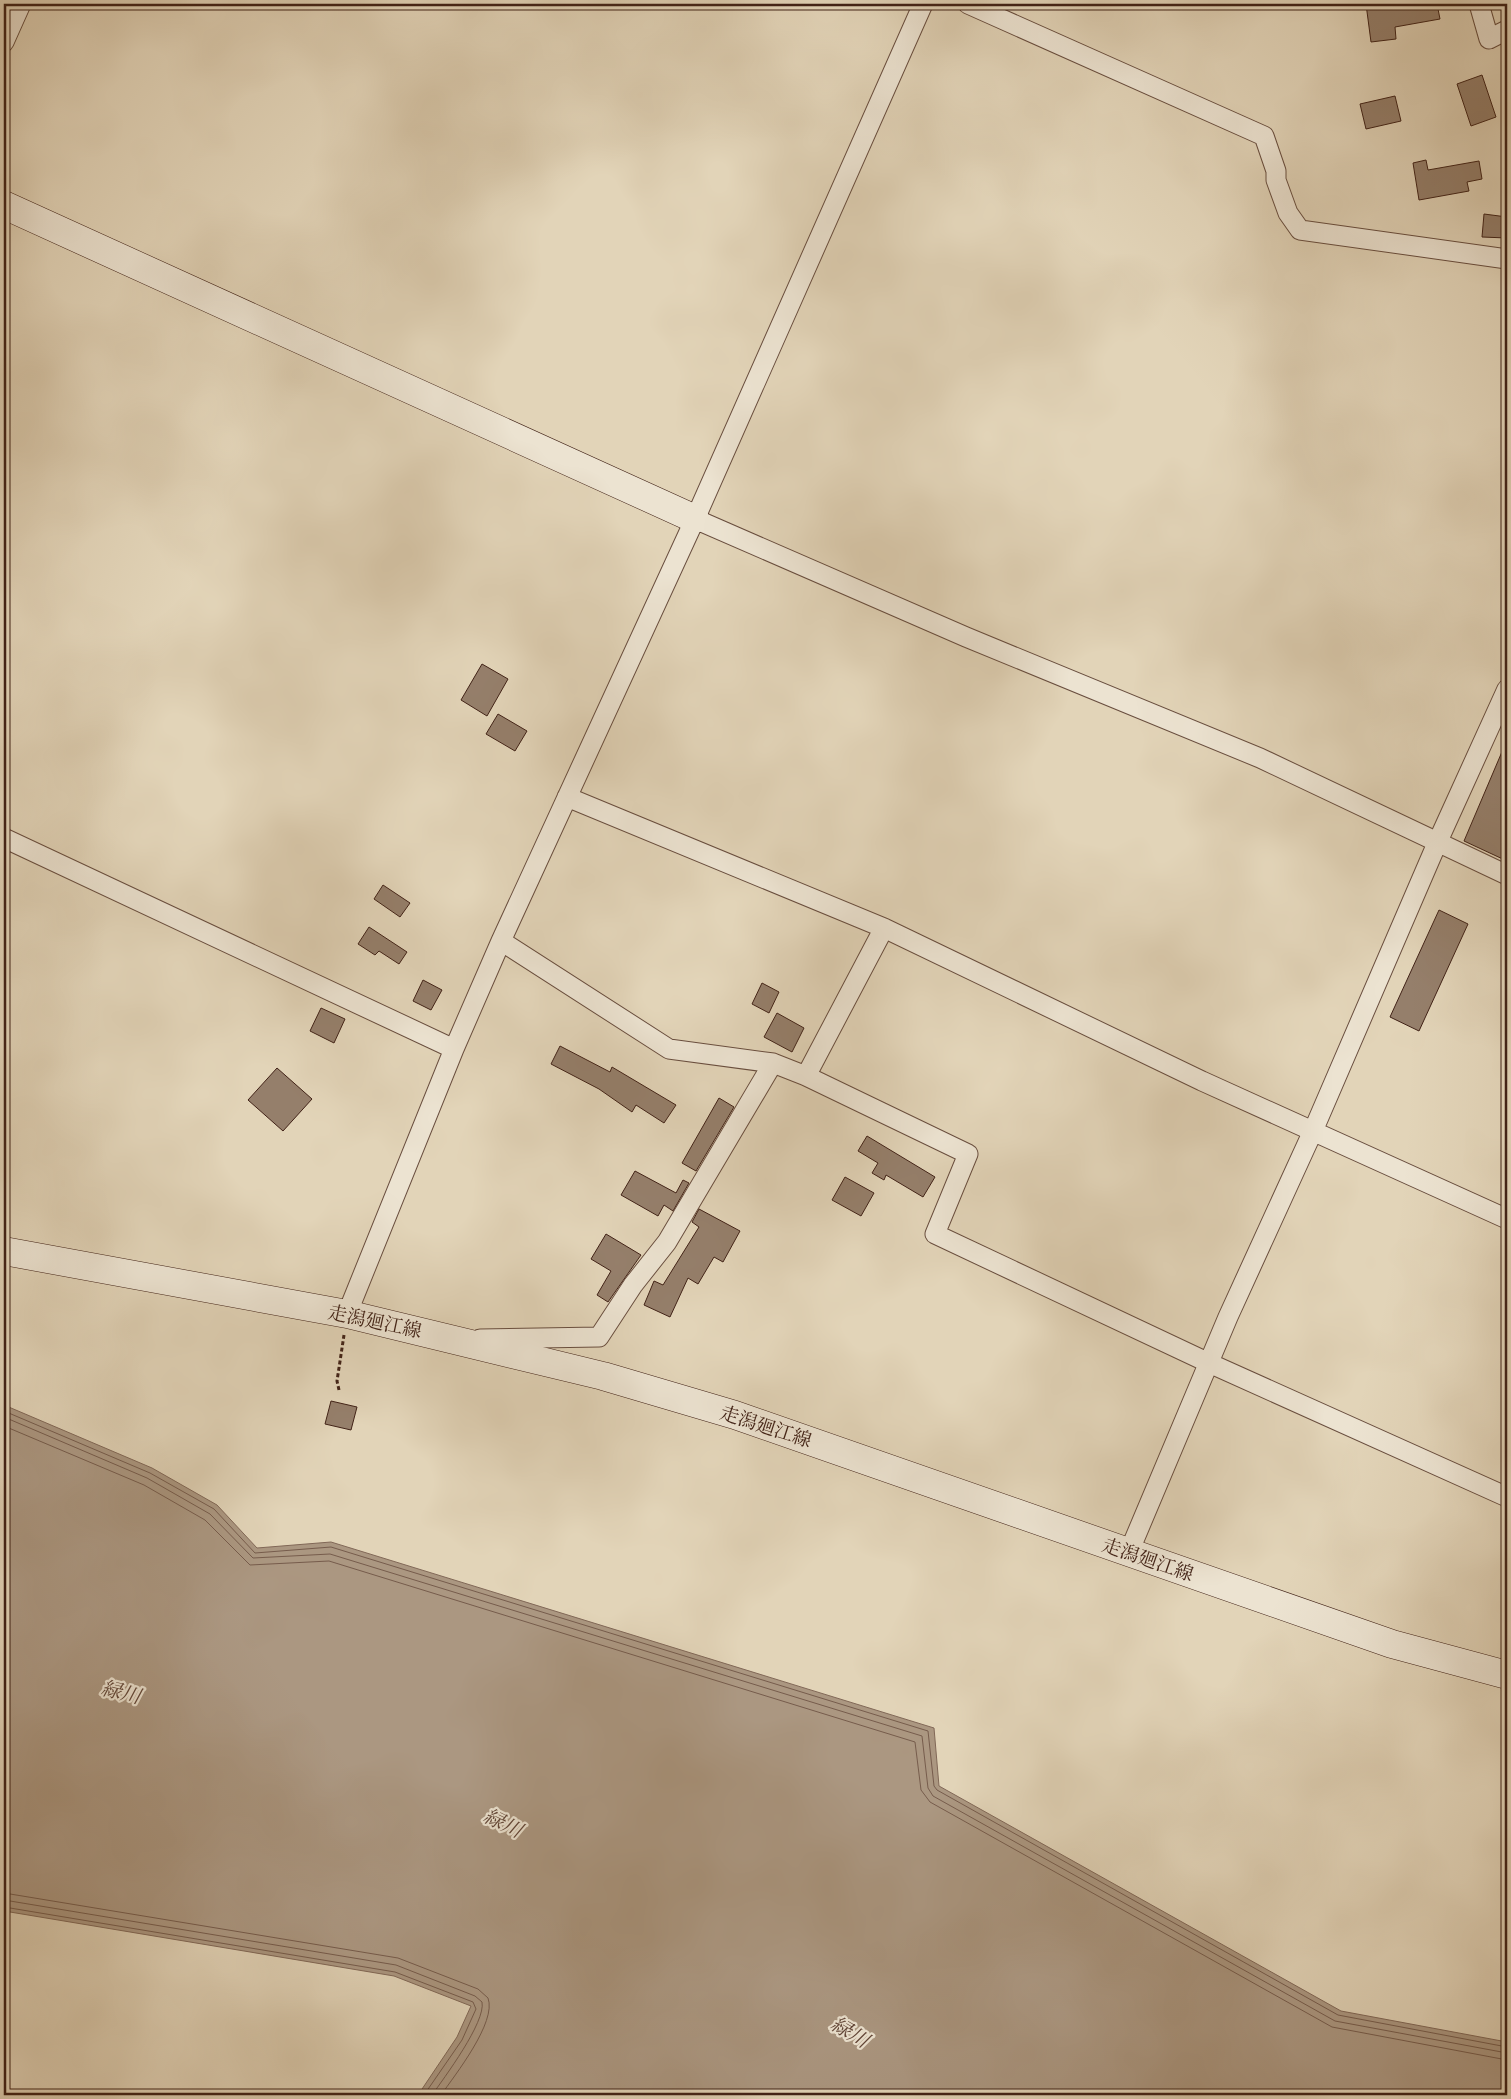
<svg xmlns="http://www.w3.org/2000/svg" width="1511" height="2099" font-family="'Libre Bodoni','Noto Serif JP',serif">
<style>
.water{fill:#ab9781;stroke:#816857}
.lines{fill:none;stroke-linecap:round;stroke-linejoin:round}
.shore{stroke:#765c4c;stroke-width:1}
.building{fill:#957f6b;stroke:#412217}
.street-casing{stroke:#694e3f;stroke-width:21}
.secondary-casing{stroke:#412217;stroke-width:29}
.path{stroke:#412217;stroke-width:3;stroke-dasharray:4 2.5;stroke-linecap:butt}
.street{stroke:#ece3d1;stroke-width:19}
.secondary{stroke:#ece3d1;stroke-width:28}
.labels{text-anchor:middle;stroke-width:4.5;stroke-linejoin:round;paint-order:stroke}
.street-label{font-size:19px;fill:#412217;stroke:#ece3d1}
.water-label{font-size:20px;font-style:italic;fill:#614537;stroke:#ece3d1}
</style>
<rect width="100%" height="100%" fill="#e2d4b8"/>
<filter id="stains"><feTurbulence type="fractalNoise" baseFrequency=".004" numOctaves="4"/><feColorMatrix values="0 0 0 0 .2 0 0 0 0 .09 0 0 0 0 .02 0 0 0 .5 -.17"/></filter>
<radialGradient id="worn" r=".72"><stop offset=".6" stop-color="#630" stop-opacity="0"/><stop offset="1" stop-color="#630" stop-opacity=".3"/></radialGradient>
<path class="water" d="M4,1405L152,1468L217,1505L257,1548L331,1542L934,1728L939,1786L1341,2011L1507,2042V2095H418L457,2037L471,2006L394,1976L4,1911Z"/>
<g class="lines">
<path class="shore" d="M4,1411L150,1473L214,1509L255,1553L331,1547L928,1731L934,1786L937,1790L1338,2015L1507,2047
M4,1417L147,1478L210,1514L253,1558L330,1554L922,1736L928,1788L933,1796L1335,2021L1507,2053
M4,1426L144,1485L205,1520L250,1565L329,1561L915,1742L921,1790L930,1802L1332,2027L1507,2060
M4,1893L398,1958L478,1989L488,1998C497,2022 455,2075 441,2095
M4,1900L396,1965L475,1996L482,2002C486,2022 444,2078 432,2095
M4,1907L395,1972L473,2002L476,2009L462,2040L424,2095"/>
</g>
<path class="building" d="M1366,4H1437L1440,19L1395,27L1396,39L1371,42Z
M1482,75L1496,117L1471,126L1457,84Z
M1395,96L1401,121L1366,129L1360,104Z
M1426,160L1428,170L1479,161L1482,179L1467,182L1469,191L1419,200L1413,163Z
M1484,214L1507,217V238L1482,237Z
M482,664L508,679L487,716L461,700Z
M498,714L527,731L515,751L486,734Z
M1507,740V861L1464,841Z
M383,885L410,903L400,917L374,899Z
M1439,910L1468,924L1419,1031L1390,1017Z
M369,927L407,952L399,964L379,951L375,955L358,944Z
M423,980L442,990L431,1010L413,1001Z
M762,983L779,992L769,1013L752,1004Z
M321,1008L345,1019L334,1043L310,1031Z
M777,1013L804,1028L792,1052L764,1037Z
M560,1046L610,1072L612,1067L676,1105L664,1123L636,1105L632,1112L599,1089L551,1064Z
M277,1068L312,1099L283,1131L248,1100Z
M719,1098L734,1107L696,1171L682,1163Z
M867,1136L935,1177L923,1197L886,1175L884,1180L872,1173L878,1163L858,1151Z
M635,1171L676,1193L683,1180L689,1183L673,1211L664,1205L658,1216L621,1195Z
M845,1177L874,1193L861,1216L832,1200Z
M699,1209L740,1231L723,1262L714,1257L698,1284L688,1278L670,1317L644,1305L654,1281L663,1285L699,1227L692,1222Z
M606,1234L641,1255L608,1302L597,1295L611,1271L591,1259Z
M331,1401L357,1407L351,1430L325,1424Z"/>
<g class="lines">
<defs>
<path id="street" d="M968,4L1264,136L1276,171V180L1288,213L1300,230L1507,259
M1479,4L1489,39L1507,30
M4,42L21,4
M695,519L966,637L1260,758L1507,875
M567,797L884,928L1202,1081L1507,1219
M4,838L454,1049
M501,941L669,1049L773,1063L806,1076L968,1154L935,1234L1209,1363L1507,1497
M806,1076L884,928
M347,1314L454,1049L501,941L695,519L923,4
M480,1339L599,1337L633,1285L667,1242L773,1063
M1129,1552L1228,1317L1313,1131L1438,841L1507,689"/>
<path id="secondary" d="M4,205L695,519
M4,1251L347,1314L603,1376L735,1415L1392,1644L1507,1675"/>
</defs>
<use href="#street" class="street-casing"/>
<use href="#secondary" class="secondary-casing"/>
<path class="path" d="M339,1390L337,1381L344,1335"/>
<use href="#street" class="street"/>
<use href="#secondary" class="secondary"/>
</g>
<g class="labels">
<g class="street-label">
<text transform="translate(375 1321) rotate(12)" y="7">走潟廻江線</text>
<text transform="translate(766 1426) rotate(18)" y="7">走潟廻江線</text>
<text transform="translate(1148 1559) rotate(19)" y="7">走潟廻江線</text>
</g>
<g class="water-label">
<text transform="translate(121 1692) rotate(14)" y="7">緑川</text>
<text transform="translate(503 1823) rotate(26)" y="7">緑川</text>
<text transform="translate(850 2032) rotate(31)" y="7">緑川</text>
</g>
</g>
<rect width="1511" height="2099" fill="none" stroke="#e2d4b8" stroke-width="20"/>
<rect x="5" y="5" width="1501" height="2089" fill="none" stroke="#412217" stroke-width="2.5"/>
<rect x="10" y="10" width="1491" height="2079" fill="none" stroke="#412217"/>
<rect width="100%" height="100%" filter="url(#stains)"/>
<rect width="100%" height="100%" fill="url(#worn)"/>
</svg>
